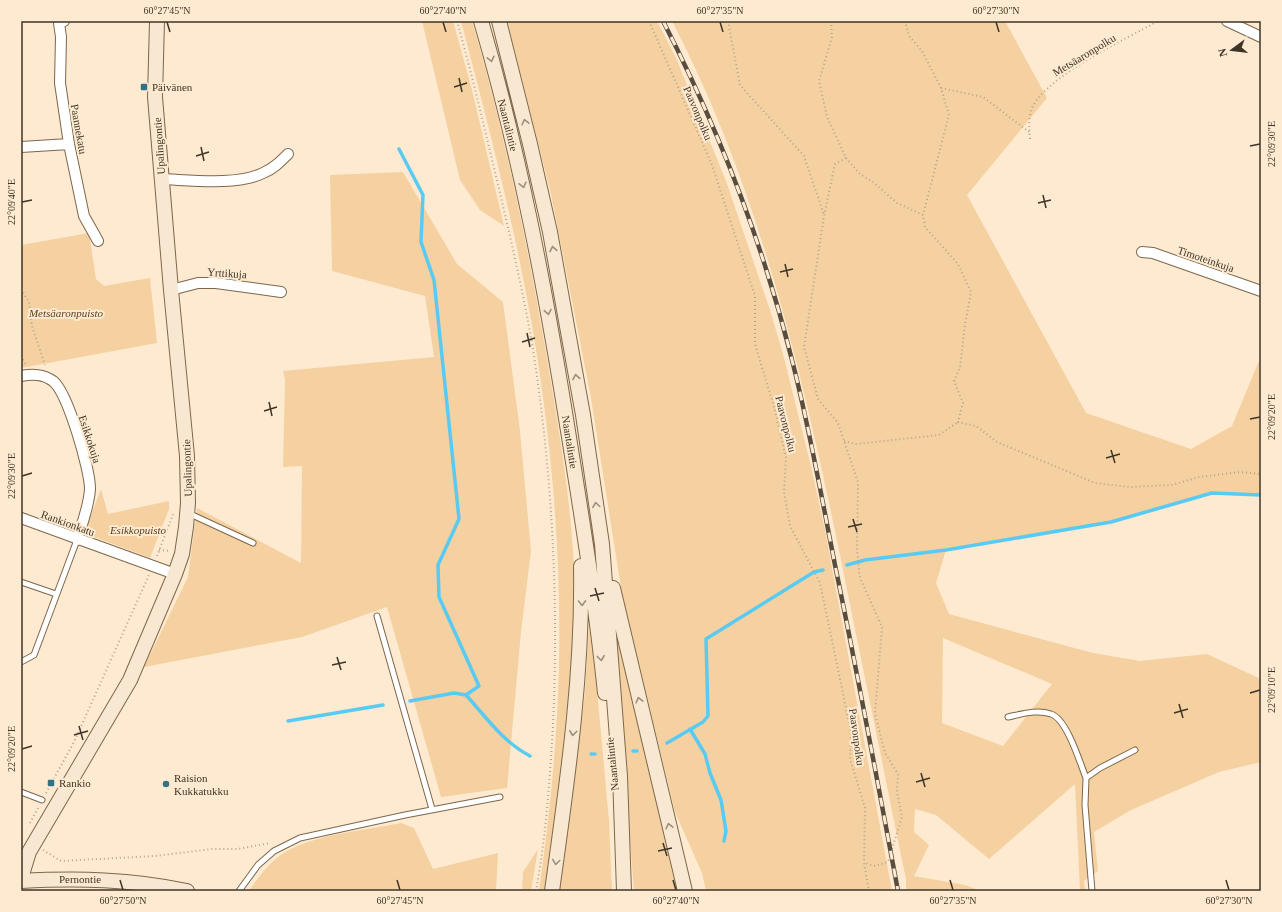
<svg xmlns="http://www.w3.org/2000/svg" width="1282" height="912" font-family="'Times New Roman',serif">
<style>
.green{fill:#f5d1a1;fill-rule:evenodd}
.lines{fill:none;stroke-linecap:round;stroke-linejoin:round}
.stream{stroke:#59cbf3;stroke-width:3.5}
.lane-casing{stroke:#7d674b;stroke-width:7}
.street-casing{stroke:#7d674b;stroke-width:12}
.secondary-casing{stroke:#7d674b;stroke-width:16}
.path{stroke:#b4a48f;stroke-width:2;stroke-dasharray:1 3;stroke-linecap:butt}
.lane{stroke:#fff;stroke-width:5}
.street{stroke:#fff;stroke-width:10}
.secondary{stroke:#f8e8d2;stroke-width:14}
.rail-casing{stroke:#584d3e;stroke-width:4.5}
.rail{stroke:#feead0;stroke-width:3;stroke-dasharray:9;stroke-linecap:butt}
.oneway{stroke:#9b8e7d}
.ticks{fill:none;stroke:#3e3528;stroke-width:1.5}
.poi-dot{fill:#337187;stroke:#feead0;stroke-width:1.5}
.labels{text-anchor:middle;stroke-width:4;stroke-linejoin:round;paint-order:stroke}
.street-label{font-size:11px;fill:#3e3528;stroke:#feead0}
.poi-label{font-size:11px;fill:#3e3528;stroke:#feead0;text-anchor:start}
.park-label{font-size:11px;font-style:italic;fill:#594120;stroke:#feead0}
.neatline{fill:none;stroke:#3e3528;stroke-width:1.5}
.ticks-label{font-size:10px;text-anchor:middle;fill:#3e3528}
</style>
<rect width="100%" height="100%" fill="#feead0"/>
<path class="green" d="M422,21H453L472,90L504,226L480,210L460,180Z
M461,21H472C503,126 525,233 544,341C558,424 573,507 575,591C578,691 559,792 546,891H539C547,833 554,774 557,715C563,609 557,501 543,397C527,272 493,143 461,21Z
M507,21H657L676,58L726,181L770,310L783,354L811,466L825,530L892,891H706L702,873L675,812L622,594L591,398L551,194Z
M672,21H1005L1047,98L967,195L1086,413L1191,449L1232,426L1261,356V495L1212,493L1111,522L946,550L936,583L949,614L1093,653L1140,661L1207,654L1261,679V762L1219,772L1131,810L1094,832L1098,871L1084,881L1085,891H1080L1075,784L989,859L936,815L915,809L914,832L929,845L914,876L965,885L981,891H906V879L898,841C879,745 859,650 840,555C802,372 759,188 672,21ZM943,638L1052,684L1003,746L942,723Z
M403,172L457,264L503,302L520,431L531,551L521,632L507,788L441,797L387,607L302,637L144,667L188,577L197,508L301,563L302,466L283,467L285,380L283,371L434,357L425,296L332,271L330,175Z
M89,233L96,279L104,286L150,278L157,343L21,368V245Z
M101,489L108,514L169,501V509L150,558L84,533Z
M589,624H591L609,821L612,891H558L585,692Z
M616,634L681,891H634L614,635Z
M401,823L414,828L433,869L498,853L496,891H249C259,876 271,860 287,851C317,834 367,830 401,823Z
M538,849L531,891H522L523,872Z"/>
<g class="lines">
<path class="stream" d="M399,149L423,195L421,242L434,280L459,519L438,565L439,597L479,686L466,695C486,717 503,742 530,756
M847,565L865,560L946,550L1111,522L1212,493L1261,495
M410,701L454,693L466,695
M288,721L383,705
M690,729L705,754L710,773L721,800L726,831L724,841
M667,743L703,722L708,716L706,639L814,572L823,570
M633,751H637
M591,754H595"/>
<defs>
<path id="lane" d="M188,513L253,543
M21,582L56,594
M377,616L432,809
M21,662L34,655L77,540
M1008,717C1022,714 1037,709 1051,714C1067,719 1080,763 1086,778
M21,792L42,800
M239,891L258,865L274,851L300,838L405,815L500,797
M1092,891L1085,805L1086,778L1100,768L1135,750"/>
<path id="street" d="M64,21L59,23L61,37L60,83L69,144L84,216L98,241
M1227,21L1261,37
M21,147L69,144
M161,179C190,180 237,186 263,173C273,169 280,162 288,154
M1142,252L1153,253L1261,291
M171,290L198,283H216L281,292
M21,376C33,374 43,374 53,381C68,393 90,470 90,489C89,506 82,524 77,540
M21,518L175,574"/>
<path id="secondary" d="M481,21C520,155 546,293 568,431C582,518 596,605 605,693
M499,21L530,144L550,232L583,415L602,544L620,776L624,891
M613,588L685,891
M21,878L29,852L130,680L175,574L182,554L186,527L188,503L187,456L171,290L155,97L157,21
M21,881C78,878 131,879 187,891
M552,891C567,783 583,676 581,566"/>
</defs>
<use href="#lane" class="lane-casing"/>
<use href="#street" class="street-casing"/>
<use href="#secondary" class="secondary-casing"/>
<path class="path" d="M457,21C473,78 486,135 500,193C512,245 524,296 533,349C552,473 559,598 553,724C550,779 546,836 536,891
M649,21L712,165L755,296V344L774,407L786,458L784,492L790,526L820,583L851,732L850,759L865,808L864,863L869,891
M728,21L740,85L804,156L824,215
M831,21L832,37L819,81L827,117L846,158L860,174L873,182L897,203L923,215L925,227L958,264L971,292L965,325L960,368L954,381L963,403L958,422L976,426L997,442L1095,483L1130,487L1172,485L1199,477L1240,472L1261,474
M905,21L909,36L922,51L941,88L949,115L923,215
M941,88L983,97L1029,132
M1030,139C1029,127 1028,117 1033,106C1049,75 1126,39 1158,21
M846,158L835,164L824,216L804,347L818,399L838,423L858,482L857,550L860,578L882,627L875,714L885,753L898,774L897,792L902,817L888,862L875,866L864,863
M21,289L29,302L32,326L45,365
M21,356L26,365
M844,441L856,444L939,435L958,422
M159,550L170,551
M157,556L174,512
M46,793L74,742L149,575
M30,823L38,808
M43,850L61,861L155,856L212,849H238L270,843"/>
<use href="#lane" class="lane"/>
<use href="#street" class="street"/>
<use href="#secondary" class="secondary"/>
<defs>
<path id="rail" d="M663,21C718,128 763,244 792,360C810,430 822,500 836,570C858,676 878,784 898,891"/>
</defs>
<use href="#rail" class="rail-casing"/>
<use href="#rail" class="rail"/>
</g>
<defs><path id="oneway-chevron" d="M-2-3.5L2.5 0L-2 3.5" fill="none" stroke-width="1.6" stroke-linecap="round" stroke-linejoin="round"/></defs>
<g class="oneway">
<use href="#oneway-chevron" transform="translate(491 59) rotate(76)"/>
<use href="#oneway-chevron" transform="translate(525 122) rotate(-104)"/>
<use href="#oneway-chevron" transform="translate(523 185) rotate(77)"/>
<use href="#oneway-chevron" transform="translate(553 249) rotate(-101)"/>
<use href="#oneway-chevron" transform="translate(548 312) rotate(79)"/>
<use href="#oneway-chevron" transform="translate(576 377) rotate(-100)"/>
<use href="#oneway-chevron" transform="translate(596 505) rotate(-98)"/>
<use href="#oneway-chevron" transform="translate(582 603) rotate(89)"/>
<use href="#oneway-chevron" transform="translate(601 658) rotate(83)"/>
<use href="#oneway-chevron" transform="translate(639 700) rotate(-104)"/>
<use href="#oneway-chevron" transform="translate(573 733) rotate(97)"/>
<use href="#oneway-chevron" transform="translate(669 826) rotate(-104)"/>
<use href="#oneway-chevron" transform="translate(556 862) rotate(98)"/>
</g>
<path class="ticks" d="M167,22L170,32M443,22L446,32M720,22L723,32M996,22L999,32M459,78L462,92M454,87L467,83M1250,146L1260,144M201,147L204,161M196,156L209,152M1043,195L1046,208M22,202L32,200M1038,203L1051,200M785,264L788,277M780,272L793,269M527,333L530,347M522,342L535,338M269,402L272,416M264,411L277,407M1250,419L1260,417M1111,450L1115,463M1106,458L1120,454M22,476L32,473M853,519L857,532M848,527L862,524M595,588L599,601M590,596L604,593M337,657L341,670M332,665L346,662M1250,693L1260,690M1179,704L1183,718M1174,713L1188,709M79,726L83,740M74,735L88,731M22,749L32,746M921,773L925,787M916,782L930,778M663,843L667,856M658,851L672,848M120,880L123,890M397,880L400,890M673,880L676,890M950,880L953,890M1226,880L1229,890"/>
<g class="poi-dot">
<rect x="140" y="83" width="8" height="8" rx="2"/>
<rect x="47" y="779" width="8" height="8" rx="2"/>
<circle cx="166" cy="784" r="4"/>
</g>
<g class="labels">
<g class="street-label">
<text transform="translate(1084 55) rotate(-31)" y="4">Metsäaronpolku</text>
<text transform="translate(698 113) rotate(67)" y="4">Paavonpolku</text>
<text transform="translate(508 125) rotate(76)" y="4">Naantalintie</text>
<text transform="translate(79 129) rotate(80)" y="4">Paannekatu</text>
<text transform="translate(159 146) rotate(-94)" y="4">Upalingontie</text>
<text transform="translate(1206 259) rotate(19)" y="4">Timoteinkuja</text>
<text transform="translate(227 273) rotate(4)" y="4">Yrttikuja</text>
<text transform="translate(786 424) rotate(76)" y="4">Paavonpolku</text>
<text transform="translate(90 439) rotate(72)" y="4">Esikkokuja</text>
<text transform="translate(570 442) rotate(81)" y="4">Naantalintie</text>
<text transform="translate(187 468) rotate(-92)" y="4">Upalingontie</text>
<text transform="translate(68 523) rotate(20)" y="4">Rankionkatu</text>
<text transform="translate(857 737) rotate(82)" y="4">Paavonpolku</text>
<text transform="translate(612 764) rotate(-96)" y="4">Naantalintie</text>
<text x="80" y="883">Pernontie</text>
</g>
<g class="poi-label">
<text x="152" y="91">Päivänen</text>
<text x="174" y="782">Raision<tspan x="174" dy="13">Kukkatukku</tspan></text>
<text x="59" y="787">Rankio</text>
</g>
<g class="park-label">
<text x="66" y="317">Metsäaronpuisto</text>
<text x="138" y="534">Esikkopuisto</text>
</g>
</g>
<rect width="1282" height="912" fill="none" stroke="#feead0" stroke-width="44"/>
<g transform="translate(1232 50) rotate(255)" stroke="#feead0" stroke-width="3" paint-order="stroke">
<path d="M0-3L7 15L0 10L-7 15Z" fill="#3e3528"/>
<text y="-6" font-size="11" font-weight="bold" text-anchor="middle" fill="#3e3528">N</text>
</g>
<rect x="22" y="22" width="1238" height="868" class="neatline"/>
<g class="ticks-label">
<text x="167" y="14">60°27'45"N</text>
<text x="443" y="14">60°27'40"N</text>
<text x="720" y="14">60°27'35"N</text>
<text x="996" y="14">60°27'30"N</text>
<text transform="translate(1271 144) rotate(-90)" y="4">22°09'30"E</text>
<text transform="translate(11 202) rotate(-90)" y="4">22°09'40"E</text>
<text transform="translate(1271 417) rotate(-90)" y="4">22°09'20"E</text>
<text transform="translate(11 476) rotate(-90)" y="4">22°09'30"E</text>
<text transform="translate(1271 690) rotate(-90)" y="4">22°09'10"E</text>
<text transform="translate(11 749) rotate(-90)" y="4">22°09'20"E</text>
<text x="123" y="904">60°27'50"N</text>
<text x="400" y="904">60°27'45"N</text>
<text x="676" y="904">60°27'40"N</text>
<text x="953" y="904">60°27'35"N</text>
<text x="1229" y="904">60°27'30"N</text>
</g>
</svg>
